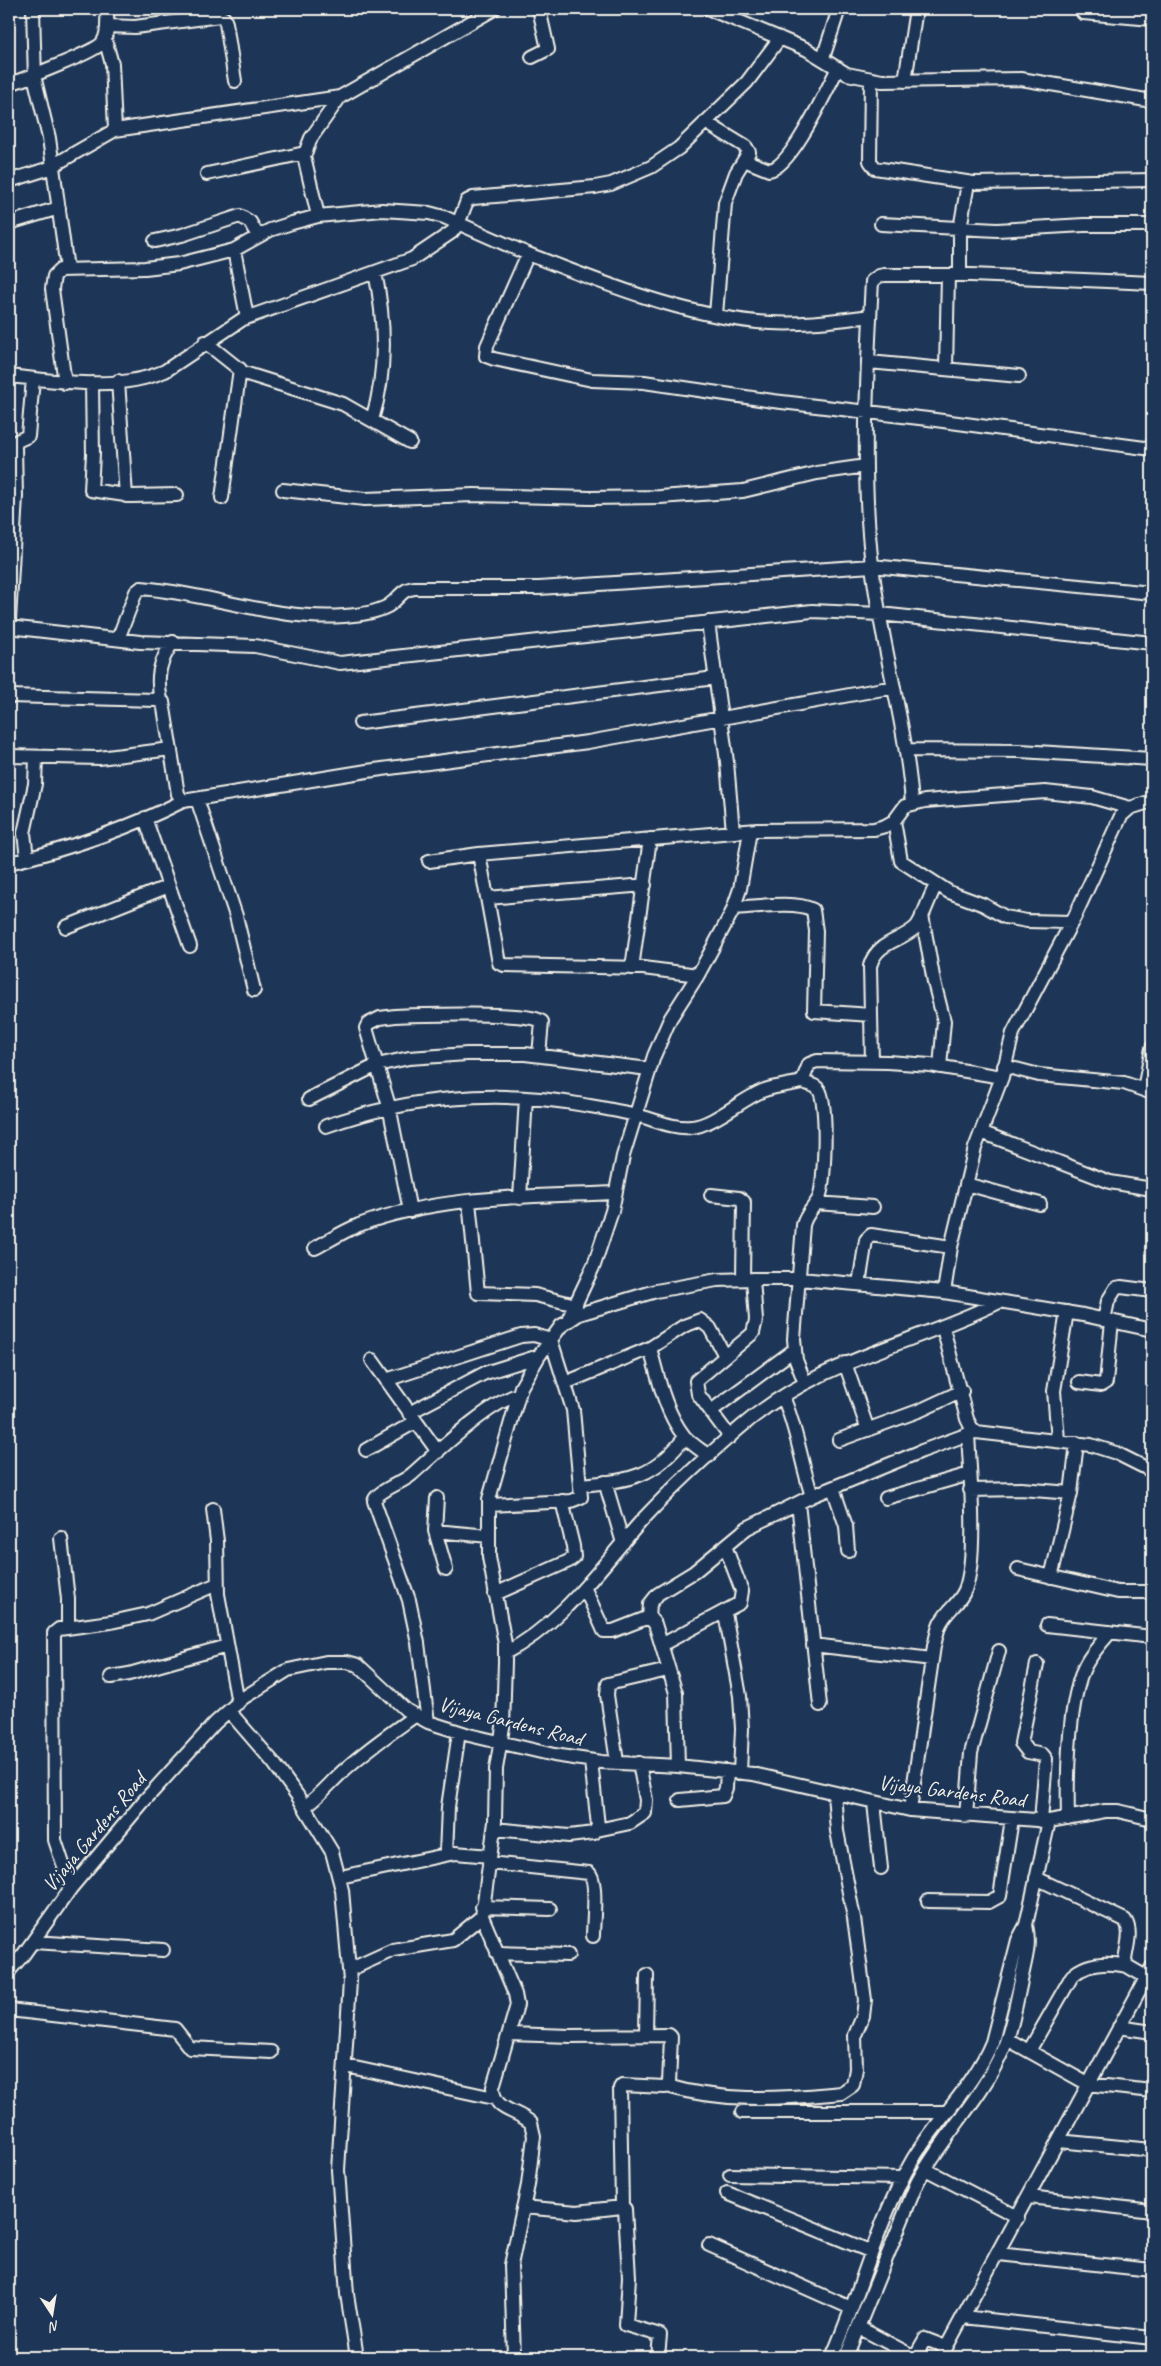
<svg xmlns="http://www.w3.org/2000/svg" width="1161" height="2366" font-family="Caveat,sans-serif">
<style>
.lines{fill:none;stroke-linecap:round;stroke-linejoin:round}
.minor-casing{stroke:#f4f1e8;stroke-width:16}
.minor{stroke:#1d3557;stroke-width:12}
.labels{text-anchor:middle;stroke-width:4;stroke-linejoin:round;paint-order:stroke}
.street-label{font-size:21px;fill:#f4f1e8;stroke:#1d3557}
</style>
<rect width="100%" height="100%" fill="#1d3557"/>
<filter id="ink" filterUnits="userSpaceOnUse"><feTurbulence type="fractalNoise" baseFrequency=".02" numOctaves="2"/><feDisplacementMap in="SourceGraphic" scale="10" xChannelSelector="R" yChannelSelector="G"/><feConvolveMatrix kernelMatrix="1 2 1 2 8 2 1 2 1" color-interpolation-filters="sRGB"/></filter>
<g filter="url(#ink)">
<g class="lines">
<defs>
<path id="minor" d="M33,9L35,80L49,138L67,269
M709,9L806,49L847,74L882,81L1021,79L1152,101
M1083,13L1152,19
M107,26L135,27L220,16L224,18L226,23L235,81
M105,39L112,64L115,130
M532,57L548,49L539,9
M823,58L839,9
M871,80L870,161L875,168L973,183L1152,180
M905,81L916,9
M9,84C22,80 97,51 102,43C109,35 107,19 107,9
M705,122L746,147L749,152L736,173L725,203L716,315
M744,160L769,170C791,168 827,89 838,68
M207,174L305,153
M9,181L47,169L115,130L340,97
M318,216L304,156L311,138L340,97L494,9
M9,223L59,208
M881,224L997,230L1084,225H1152
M155,241L182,235L240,216L250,222L258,236
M234,250L247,317
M528,254C600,282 679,314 757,322C795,326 833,321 870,316
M960,275V229L968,183
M205,342L244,373L343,404L410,442
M869,362L1019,376
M946,369L948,275
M9,376C59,381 116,392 165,371L243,319L412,259L452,232L458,224L467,201L473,198L595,187L611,184L651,167L679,148L747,82L780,38
M118,381L126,496
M65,383L52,289L54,276L60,270L145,268L179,264L234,250L270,230L292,223L318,216L382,210L429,213L444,217L528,254L487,346L486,356L494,359L592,380L644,382L773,401L928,419L1152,449
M92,383L93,454L91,490L132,496L177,495
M372,420C387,372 385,320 375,272
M283,490L365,499L474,495L590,498L660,497L743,491L817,473L866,466
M222,498L240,369
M9,621L16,496L15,446L17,441L28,436L33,379
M708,622L727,762L733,832
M9,627L140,642L255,646L340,663L812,611L880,614L1152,643
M118,639L136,592L141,588C210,593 274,621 344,616C359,615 375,613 388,606C399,599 401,589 415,588H539L872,566L1152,593
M9,696L156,700L163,702L178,794L183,801L367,771L588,742L894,687
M161,700C156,677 159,662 173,642
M360,723L715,678
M907,750L1020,751L1152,759
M9,756L99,758L171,749
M197,799L236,916L254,990
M912,803C906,722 881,645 872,565C861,471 867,375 872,281L879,276L884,275H971L1152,283
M145,818L190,946
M894,821L901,861L949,892L984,905L1005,917L1027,921L1072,922
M479,854L499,963L504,965L643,968L698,975
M27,858L24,833L35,784L36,758
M429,861L479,854L757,830L874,829L885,826L894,821L905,806L925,801L1045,792L1092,797L1130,808
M9,863C68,849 128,829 183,801
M487,898L645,885
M734,908C754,907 796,900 813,910L816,931L814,1011L871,1015
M922,915L934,982L944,1021L940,1067
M66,927L169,886
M632,968L650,839
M872,1062L870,966C877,941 900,942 916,927C922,921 930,895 936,885
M1004,1066L1039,1075L1124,1083L1152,1093
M802,1082C808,1084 816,1085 819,1090C828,1103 825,1183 819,1198C814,1208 806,1213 803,1225L794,1339L796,1360L805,1383
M1144,1089L1152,1048
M309,1099L377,1065L409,1058L467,1054H525L649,1069
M326,1126C408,1097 498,1089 584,1105C601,1108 619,1111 636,1115C653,1119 673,1129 691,1127C712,1126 741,1100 762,1091C774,1086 789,1085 802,1082L809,1064L817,1061L888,1062L930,1065L1002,1077
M981,1132L1110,1182L1152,1189
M966,1184L1040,1204
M711,1195L739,1198L744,1202L743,1279
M520,1198L526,1098
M469,1201L478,1293L535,1295L576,1305
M816,1203L873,1207
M410,1211L389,1106L366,1028L368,1024L380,1018L395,1016C415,1015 534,1011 542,1022L539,1055
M315,1248C330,1240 344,1231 359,1225C440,1195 530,1197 615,1193
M859,1284L866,1240L871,1235L951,1247
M944,1292L951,1247L975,1148L1002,1077L1013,1033L1075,916L1121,816L1130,808L1152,801
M569,1318L594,1265L612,1211L623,1156L654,1056L670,1019L698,975L732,912L740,889L750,831
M1104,1320L1108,1301L1116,1288L1121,1287L1152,1291
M943,1328L967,1419L971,1427L976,1432L1091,1445L1116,1453L1152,1471
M650,1348C658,1377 665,1412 684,1436C691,1444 701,1450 709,1456
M372,1360L438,1452
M845,1363L868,1430
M386,1380L521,1336L534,1335L551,1340L573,1410L581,1497L571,1501L489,1505
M1079,1382L1101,1385L1106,1382L1112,1321
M565,1383L650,1348L684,1326L700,1320L710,1328L725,1356
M783,1397C797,1428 801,1463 812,1496
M711,1411L794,1350
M409,1413L485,1373L539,1356
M730,1437L698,1394L696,1381L753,1333L756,1320L753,1279
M839,1440L921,1410L962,1391
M1058,1440L1054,1391L1067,1312
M366,1450L415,1422
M605,1482L623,1543
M581,1485C630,1480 653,1479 685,1437
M833,1488L846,1526L848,1551
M970,1490L1021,1489L1071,1493
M437,1498L435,1531L446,1569
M886,1498L970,1474
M798,1503L820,1705
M213,1509L217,1541L218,1594L238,1703
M435,1531L489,1536
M61,1538L68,1599V1628
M1018,1569L1118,1592H1152
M1051,1577L1071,1493L1077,1443
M585,1589L604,1631H613L649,1617L655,1624L676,1693L678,1766
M495,1594L569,1561L574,1557L573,1546L562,1501
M725,1613L740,1696L742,1729L740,1772
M649,1617L650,1604L658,1594L694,1572L747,1528L812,1496L922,1451L974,1432
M1047,1625L1152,1637
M663,1644L740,1603L742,1591L725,1546
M813,1645L932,1659
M505,1653C564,1623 602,1564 645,1517C675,1485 709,1454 742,1426C819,1360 911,1345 999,1302
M1037,1664L1021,1743L1028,1752L1043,1755L1046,1759L1041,1821
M111,1677L129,1674L227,1646
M229,1711L273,1762L297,1795L332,1852L342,1890L350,1981L338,2170L347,2294L357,2357
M428,1722L418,1643L409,1600L374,1501C377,1491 402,1483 411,1475C434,1455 491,1400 519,1395
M617,1762L607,1695L608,1684L668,1670
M680,1800L723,1796L726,1788L727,1771
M874,1803L881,1868
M304,1807C319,1797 329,1784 341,1773C364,1751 391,1733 416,1715
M910,1810L934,1646C936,1639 937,1631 940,1624C946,1611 959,1604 965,1590C978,1556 970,1474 968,1434
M966,1816L971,1753L999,1651
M1068,1818C1067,1778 1068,1711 1082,1673C1087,1658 1100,1645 1110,1632
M494,1829L569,1836L594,1833L598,1826L591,1761
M597,1830L630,1823L645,1813L646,1800L639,1763
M446,1854L448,1807L459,1732
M489,1863L589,1873C598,1881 593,1923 593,1936
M340,1877L455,1853L490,1856
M1036,1878L1125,1920C1133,1932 1126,1948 1125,1961L1127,1966L1146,1977
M71,1888L55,1840L54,1633L59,1629L111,1622L148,1614L217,1584
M928,1901L989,1902L1000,1896L1012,1819
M482,1907L550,1909
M33,1942L163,1950
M497,1953L568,1955
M349,1970L393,1950L453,1940L482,1916
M9,1971L23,1955L71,1888L143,1802L215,1723L243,1698L288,1670L326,1662H347L358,1665L406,1710L428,1722L469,1735L554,1755L601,1762L678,1766L753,1774L910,1810L1049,1821L1105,1811H1118L1152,1819
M9,2010L175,2029L190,2048L271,2052
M1119,2027L1152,2032
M509,2034L571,2036L669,2035L671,2037L669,2084L665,2087L622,2085L620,2088L622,2207
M646,2035L647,1975
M1007,2039L1088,2084L1152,2091
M1029,2051L1072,1976C1087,1962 1108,1962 1127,1966
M346,2066L494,2098
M667,2086C720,2102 777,2099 831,2094L841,2093L853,2085L856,2069L855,2035L863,2016L865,2000L854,1918L837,1831L834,1793
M742,2112H946
M1058,2141L1152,2150
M925,2169L1018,2217
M730,2175L903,2178
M727,2193L872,2252
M1029,2197L1152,2211
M523,2207L577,2212L622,2207L625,2209L629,2277L626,2325L660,2335L658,2357
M709,2245L851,2308
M998,2254L1152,2270
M963,2317L1152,2338
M858,2327L911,2355L917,2353L925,2339L946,2347
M514,2357L511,2265L528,2185L534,2136L531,2123C517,2109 493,2112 493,2087L517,2005L515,1994L482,1916L495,1822L496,1769L503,1727L505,1662V1644L489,1557V1499L521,1387L539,1356L561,1326L579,1314L656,1291L717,1280L753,1279H800L944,1292L1083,1315L1152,1330
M832,2357C861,2292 877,2221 913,2159C937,2119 974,2086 992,2042L1018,1940L1026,1925L1049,1821
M846,2357L917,2183C942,2137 981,2099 1002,2052C1012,2030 1016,2004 1021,1981C1025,1960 1031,1946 1026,1925
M941,2357L1152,1967"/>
</defs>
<use href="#minor" class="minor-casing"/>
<use href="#minor" class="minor"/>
</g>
</g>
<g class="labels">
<g class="street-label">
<text transform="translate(511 1721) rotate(14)" y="7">Vijaya Gardens Road</text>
<text transform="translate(952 1791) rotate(7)" y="7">Vijaya Gardens Road</text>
<text transform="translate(94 1832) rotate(-50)" y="7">Vijaya Gardens Road</text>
</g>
</g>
<rect width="1161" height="2366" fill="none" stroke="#1d3557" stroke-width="30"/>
<rect x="15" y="15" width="1131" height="2336" fill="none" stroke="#f4f1e8" stroke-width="2" filter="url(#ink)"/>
<g transform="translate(52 2314) rotate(168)" stroke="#1d3557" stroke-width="4" paint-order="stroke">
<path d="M0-4L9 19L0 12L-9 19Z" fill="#f4f1e8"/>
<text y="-8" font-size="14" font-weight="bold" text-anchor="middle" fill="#f4f1e8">N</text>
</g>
</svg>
